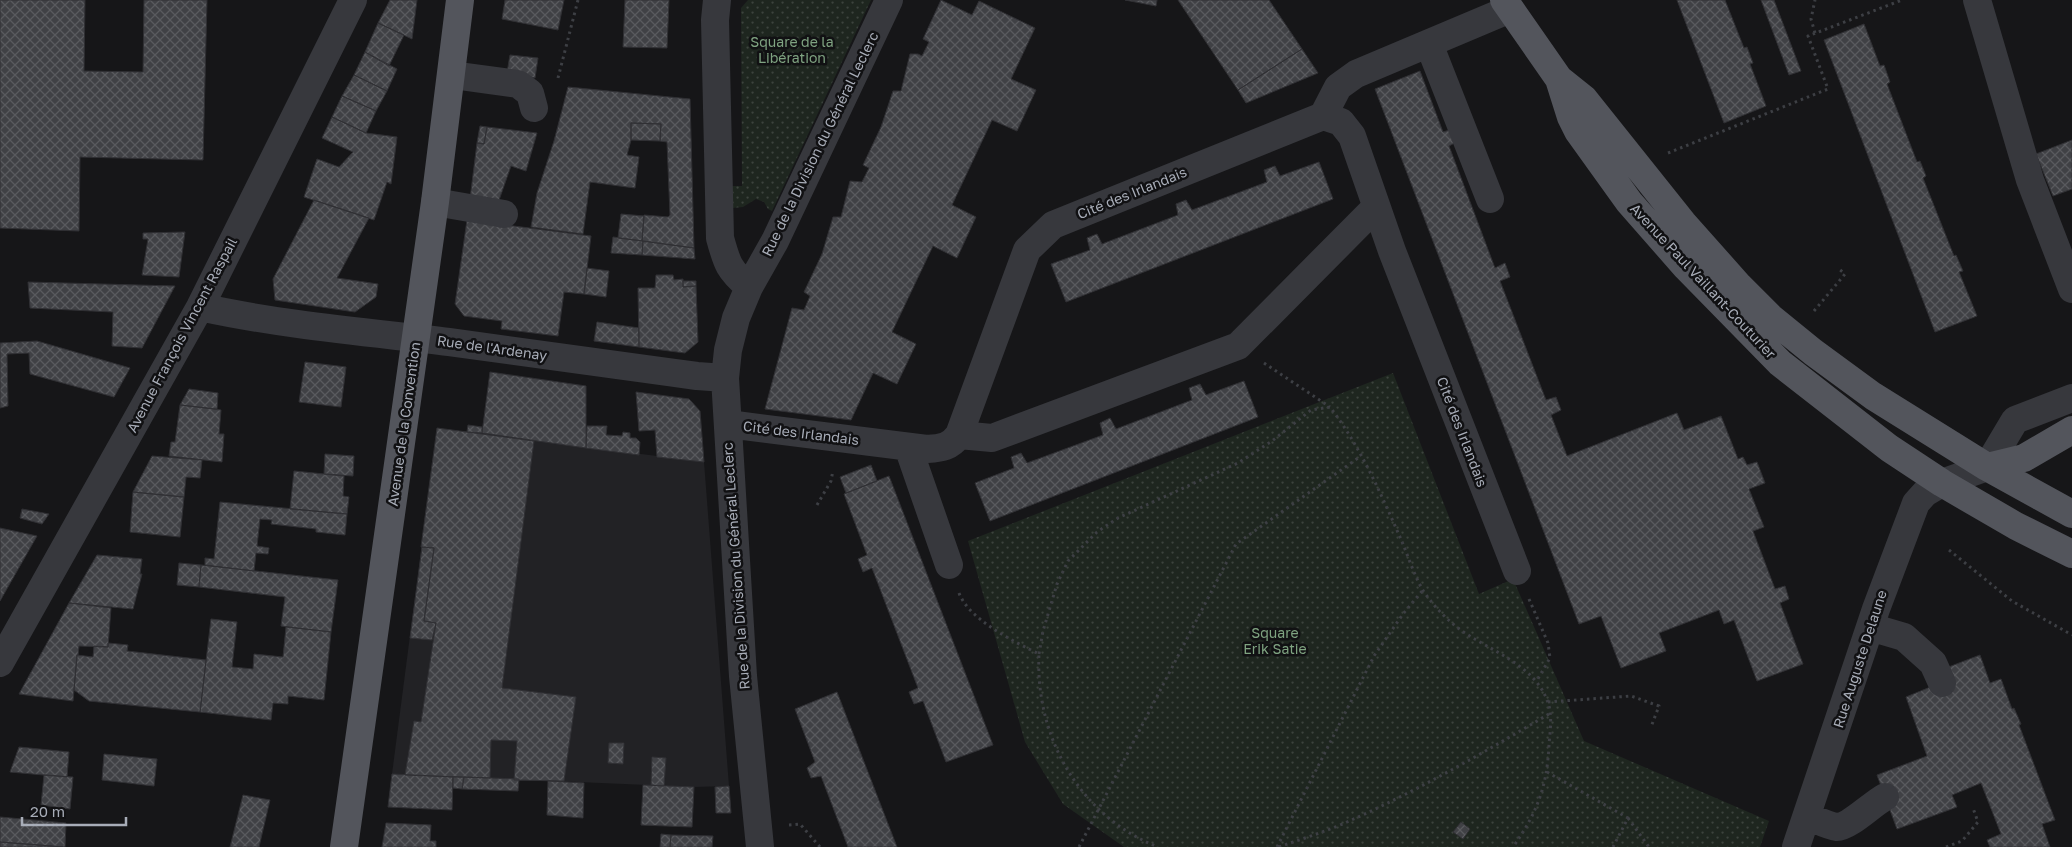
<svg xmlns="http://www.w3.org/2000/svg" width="2072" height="847" font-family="'Golos Text',sans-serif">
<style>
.built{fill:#222225}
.park{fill:url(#park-dots)}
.building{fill:url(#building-cross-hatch);stroke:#303034}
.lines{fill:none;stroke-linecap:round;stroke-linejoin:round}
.path{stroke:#3d3f44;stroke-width:3;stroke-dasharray:2.5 4;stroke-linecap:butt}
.minor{stroke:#37383d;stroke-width:28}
.major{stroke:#53555c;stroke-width:28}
.labels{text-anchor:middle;stroke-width:5;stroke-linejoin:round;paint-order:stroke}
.park-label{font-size:14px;fill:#7fa381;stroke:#111113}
.street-label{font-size:14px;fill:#a8adb8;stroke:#111113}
</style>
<defs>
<pattern id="park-dots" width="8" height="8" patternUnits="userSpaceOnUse" patternTransform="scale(1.25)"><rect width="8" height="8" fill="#1e261f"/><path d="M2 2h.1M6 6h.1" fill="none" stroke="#3c433d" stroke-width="1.8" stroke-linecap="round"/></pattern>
<pattern id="building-cross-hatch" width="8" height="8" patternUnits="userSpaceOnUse" patternTransform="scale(1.25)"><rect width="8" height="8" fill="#404145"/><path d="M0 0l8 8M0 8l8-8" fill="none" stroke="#595a5e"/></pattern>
</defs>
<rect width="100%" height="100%" fill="#161618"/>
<path class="built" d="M437,428L704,462L729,786L694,787L392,774Z"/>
<path class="park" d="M748,0H871L772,211L768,209L764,202L756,199L743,207L732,208V186H742L741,8Z
M1393,373L1479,594L1513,579L1584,741L1769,821L1760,847H1124L1063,804L1025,742L968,541Z"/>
<path class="building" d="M0,0H85L84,71L143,72L144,0H207L203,160L80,157L79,231L0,228Z
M390,0H417L412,39L378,23Z
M505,0H564L558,30L502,19Z
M625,0H669L667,48L623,47Z
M941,0L972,15L979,1L1035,28L1011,79L1036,90L1017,131L992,120L952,205L976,217L957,258L933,246L892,332L916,344L897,384L873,373L851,420L765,409L792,308L804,310L810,296L804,292L822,254L833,217H841L850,181L862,182L869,168L863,165L881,127L893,91H901L910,54H918L922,56L929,42L923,39Z
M1125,0H1157L1156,6Z
M1178,0H1269L1302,49L1238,90Z
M1677,0H1725L1744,48L1747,47L1753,63L1750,64L1766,106L1724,123Z
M1761,0H1774L1801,71L1789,75Z
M378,23L404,35L389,66L365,52Z
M1864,24L1880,66L1884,65L1890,82L1887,84L1917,162L1920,161L1926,176L1923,178L1954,256L1956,255L1963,271L1959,272L1977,316L1935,332L1824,40Z
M1302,49L1318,73L1246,103L1238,90Z
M365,52L397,69L387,91L354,75Z
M510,55L538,58L535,78L507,73Z
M1420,71L1443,132L1453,129L1458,141L1449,146L1495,268L1505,263L1510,277L1500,281L1546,400L1556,397L1561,410L1551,415L1567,456L1677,413L1684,430L1721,416L1738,459L1743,457L1747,465L1757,462L1765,483L1749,489L1764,527L1753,531L1775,589L1785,586L1789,599L1780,603L1803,664L1757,681L1734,620L1724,624L1719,610L1659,633L1666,651L1621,668L1601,616L1579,624L1375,89Z
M354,75L387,91L376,111L342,96Z
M568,87L690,99L694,248L642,241L644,215L668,217L670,215L667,142L660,141L661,124L631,123V140L627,155L639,157L635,188L590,182L583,234L531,227L537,193L554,141Z
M342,96L376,111L366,133L332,117Z
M332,117L366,133L397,137L391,184L387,182L374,220L304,197L317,159L339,167L353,152L322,138Z
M631,123L661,124L660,141L631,140Z
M480,126L487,127L484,144L477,143Z
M487,127L537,133L526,171L511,166L498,203L470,199L477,143L484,144Z
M2072,140V189L2053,196L2036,154Z
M1319,162L1333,199L1066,302L1051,264L1090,250L1087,238L1097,234L1102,244L1178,215L1176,204L1186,200L1192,210L1267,182L1264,170L1275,166L1280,176Z
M314,200L369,218L337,278L378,284L376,297L355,312L275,300L273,279Z
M621,214L644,216L642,241L618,238Z
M467,220L591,236L584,294L564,292L558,336L501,329L502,321L464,316L455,304Z
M185,232L179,277L142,275L148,239H143V233Z
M613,237L643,241L642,255L611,253Z
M643,241L694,248L695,259L642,255Z
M587,268L609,271L606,297L584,294Z
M656,275H673L674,280L683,279V287L696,286L698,342L685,353L639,347L638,288H655Z
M683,281H696V286L683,287Z
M28,282L175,286L142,348L112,346L113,312L30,308Z
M597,322L639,328V347L594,341Z
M37,341L130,368L114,397L30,374L29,353L7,354L8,406L0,408V343Z
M305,362L346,367L341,407L299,402Z
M490,372L586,386V448L482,433Z
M1244,381L1258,417L990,521L975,483L1014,468L1011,457L1021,453L1027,463L1103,435L1100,423L1110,418L1116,429L1192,400L1189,388L1200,384L1206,395Z
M189,389L218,393L217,409L180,405Z
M636,392L689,399L700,411L704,462L657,457L655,430L639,431Z
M180,405L221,410L219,434H224L222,462L169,456L171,442H175Z
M468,425L482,427V433L467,432Z
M587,426H607L606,435L622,436L623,432L630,433V438H636L640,442L639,455L586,448Z
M437,428L534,441L502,688L576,697L564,781L514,780L517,741L491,740L490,778L405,775L414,721L421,722L436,623L424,621L434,548L421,547Z
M325,454L354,456L353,476L324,474Z
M152,456L202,460L200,478L186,477L184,497L133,492Z
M871,465L877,481L846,493L840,477Z
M294,471L344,476L343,496L349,497L347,514L290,509Z
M889,476L993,745L946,762L923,701L914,704L909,692L918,688L872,568L863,572L858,559L867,555L844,494Z
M133,492L184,497L180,537L130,532Z
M220,502L347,514L345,535L316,532V529L271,524L272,520L260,519L257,546L269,548L268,554L256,553L254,571L205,565V558L214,559Z
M22,509L49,514L42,524L20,518Z
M0,528L37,536L0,601Z
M422,547L434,548L424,621L436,623L432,640L410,638Z
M97,555L142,559L140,574H142L133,609L69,603Z
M179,563L201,565L199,587L177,585Z
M201,565L338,580L331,632L281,626L285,597L199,587Z
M69,603L111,608L108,647L79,646L78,655H77L73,701L19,694Z
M211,619L237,622L232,667L253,669L254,654L283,657L286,627L331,632L324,700L288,696V704L273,703L271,720L200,712Z
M108,643L128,645L127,651L206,660L200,712L89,701L74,690L77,655L93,657L94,646L108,647Z
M1980,655L1990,683L2001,679L2012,709L2014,708L2021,724L2019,725L2055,820L2042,824L2050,847H1990L1987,840L2001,834L1981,783L1952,795L1957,807L1897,829L1877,775L1927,756L1906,697L1950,679L1946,668Z
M837,692L897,847H848L821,776L811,778L807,768L815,762L795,709Z
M609,743H624L623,764L608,763Z
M19,747L69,752L67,777L10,772Z
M104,754L157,759L154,786L102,780Z
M652,757L666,758L664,786L651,785Z
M392,774L453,777L452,810L388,807Z
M44,775L73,777L70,809L41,805Z
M453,777H464L462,789L453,788Z
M464,777L519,779L518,791L462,789Z
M548,781L584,783L583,818L547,815Z
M643,785L694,787L692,827L641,825Z
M729,786L731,813H716L715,787Z
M243,795L270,800L259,847H230Z
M0,817L66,823L65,847L0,842Z
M1461,822L1470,829L1463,839L1453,832Z
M386,823L431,825L430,841H436V847H382Z
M661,834L671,835L670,847H660Z
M671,835L713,836L712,847H670Z
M0,842L63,847H0Z"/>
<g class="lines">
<path class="path" d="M1815,33L1811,19L1815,0
M558,78L578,0
M1668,153L1828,89L1808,36L1902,0
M1814,311L1845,274L1839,269
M1264,363L1330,407
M817,505L831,481L833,470
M1949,550L2012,601L2072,635
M959,593C969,620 1015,642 1039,654C1035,736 1079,816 1158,847
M1529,599L1548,643L1550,658L1536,682
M1039,654L1043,631L1057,584L1068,561L1097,532L1118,518L1238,463L1272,441L1311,410L1330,407C1360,446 1380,492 1400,537C1408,555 1414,576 1424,592C1434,606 1444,617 1458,628C1487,650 1533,663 1547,700C1553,713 1550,732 1549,745C1547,787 1537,813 1513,847
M1548,702L1631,696L1659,706L1651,727
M1547,772L1628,818L1613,847
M1628,818L1649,847
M789,825L800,824L820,847
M1079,847L1236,544L1361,456
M1277,847L1374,656L1403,614L1423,590
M1279,847C1301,839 1325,832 1347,822C1417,791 1483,753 1549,714
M1946,847L1962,841L1978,822L1973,808"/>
<path class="minor" d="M717,0L715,20L720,238C727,264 729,270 749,287
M1977,0L2030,180L2072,289
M1429,44L1490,199
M452,75L518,84L530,93L534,108
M1323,116L1338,87L1356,74L1510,9
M435,202L504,214
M200,307C282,325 366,332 449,342C531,353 614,365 697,376L725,378
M728,424L927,449C942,448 950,447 959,435L1027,250L1053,225L1323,116L1341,122L1352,136L1392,251L1517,571
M959,435L992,438L1238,346L1376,207
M908,447L949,565
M1870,627L1904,637L1933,663L1942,683
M0,663L200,307L353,0
M1807,816C1815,819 1828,826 1837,827C1849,827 1872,804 1885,797
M760,847L743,676L725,378L728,350L736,318L749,287L775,241L889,0
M1796,847L1876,609L1916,503L1925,493L1942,483L1987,467L2015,420L2072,398"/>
<path class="major" d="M1504,0L1559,79L1584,99L1683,223L1739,286L1770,317L1813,352L1873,396L1987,467L2072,514
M1559,79L1571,117L1578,131L1629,202L1686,267L1780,363L1889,448L1942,483L2016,526L2072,554
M1987,467L2024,458L2072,430
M344,847L435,202L460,0"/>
</g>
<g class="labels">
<g class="park-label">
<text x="792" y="47">Square de la<tspan x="792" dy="16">Libération</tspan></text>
<text x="1275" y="638">Square<tspan x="1275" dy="16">Erik Satie</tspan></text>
</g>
<g class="street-label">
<text transform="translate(820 144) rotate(-64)" y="5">Rue de la Division du Général Leclerc</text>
<text transform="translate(1132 193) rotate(-22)" y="5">Cité des Irlandais</text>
<text transform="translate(1703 281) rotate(47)" y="5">Avenue Paul Vaillant-Couturier</text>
<text transform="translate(182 335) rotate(-62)" y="5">Avenue François Vincent Raspail</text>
<text transform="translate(492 348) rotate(8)" y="5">Rue de l'Ardenay</text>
<text transform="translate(404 424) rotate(-82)" y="5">Avenue de la Convention</text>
<text transform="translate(1462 432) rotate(69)" y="5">Cité des Irlandais</text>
<text transform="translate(801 433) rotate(7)" y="5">Cité des Irlandais</text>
<text transform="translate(736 566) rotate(-94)" y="5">Rue de la Division du Général Leclerc</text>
<text transform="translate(1860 659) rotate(-72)" y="5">Rue Auguste Delaune</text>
</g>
</g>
<path d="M22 817v8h104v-8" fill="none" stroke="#a8adb8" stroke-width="2.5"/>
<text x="30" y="817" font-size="15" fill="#a8adb8" stroke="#111113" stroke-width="4" paint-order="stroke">20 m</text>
</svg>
